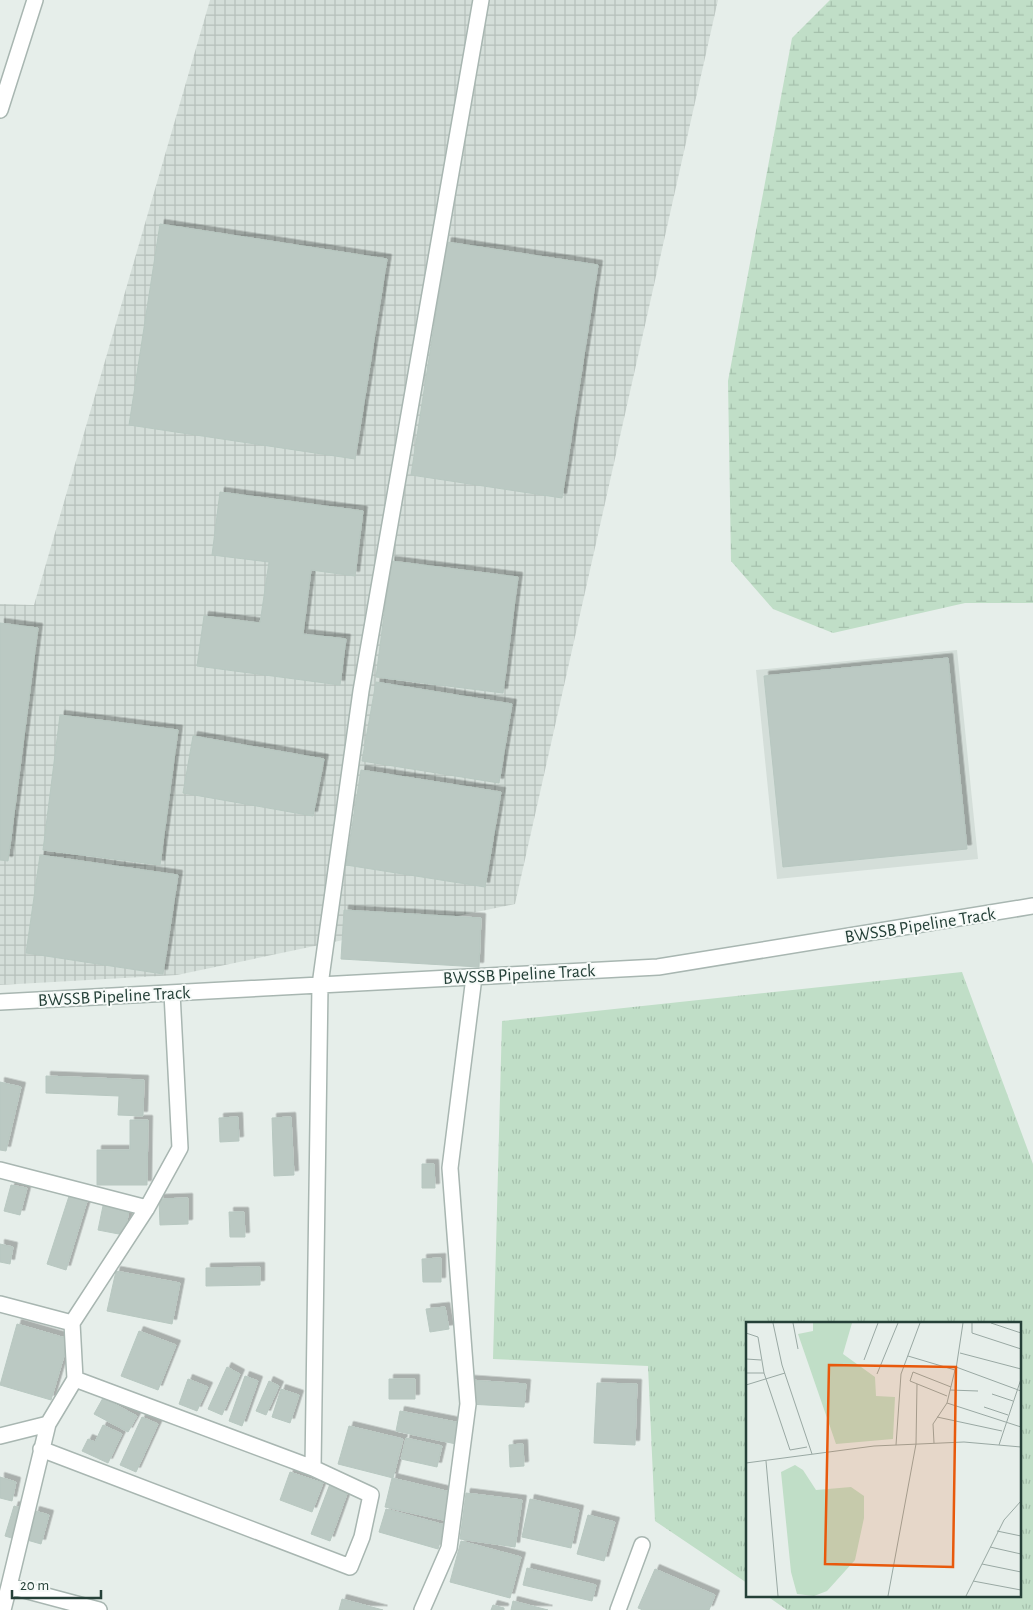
<svg xmlns="http://www.w3.org/2000/svg" width="1033" height="1610" font-family="'Alegreya Sans',sans-serif">
<style>
.built{fill:#d4ded9}
.industrial{fill:url(#industrial-grid)}
.grass{fill:url(#grass-tufts)}
.wetland{fill:url(#wetland-marsh)}
.building{fill:#bbc9c3;stroke:#b8c8c1;filter:url(#shadow)}
.lines{fill:none;stroke-linecap:round;stroke-linejoin:round}
.service-casing{stroke:#a8b6b1;stroke-width:18}
.minor-casing{stroke:#a8b6b1;stroke-width:18}
.service{stroke:#fff;stroke-width:15}
.minor{stroke:#fff;stroke-width:15}
.labels{text-anchor:middle;stroke-width:4;stroke-linejoin:round;paint-order:stroke}
.street-label{font-size:18px;fill:#254038;stroke:#f6faf8}
.inset-road{fill:none;stroke:#99a8a3;stroke-width:1}
.view{fill:#e8590c;fill-opacity:0.15;stroke:#e8590c;stroke-width:2.5}
.inset-edge{fill:none;stroke:#254038;stroke-width:2.5}
</style>
<defs>
<pattern id="industrial-grid" width="8" height="8" patternUnits="userSpaceOnUse" patternTransform="scale(1.25)"><rect width="8" height="8" fill="#d4ded9"/><path d="M0 4h8M4 0v8" fill="none" stroke="#b6c0bb"/></pattern>
<pattern id="grass-tufts" width="24" height="20" patternUnits="userSpaceOnUse" patternTransform="scale(1.25)"><rect width="24" height="20" fill="#c0dec7"/><path d="M3 7l-1-3M5 7V3M7 7l1-3M15 17l-1-3M17 17v-4M19 17l1-3" fill="none" stroke="#a5c0ac"/></pattern>
<pattern id="wetland-marsh" width="20" height="14" patternUnits="userSpaceOnUse" patternTransform="scale(1.25)"><rect width="20" height="14" fill="#c0dec7"/><path d="M1 5h8M5 5V1M11 12h8M15 12V8" fill="none" stroke="#a5c0ac"/></pattern>
<filter id="shadow"><feDropShadow dx="4.5" dy="-4.5" stdDeviation="0" flood-color="#0004"/></filter>
</defs>
<rect width="100%" height="100%" fill="#e6eeea"/>
<path class="built" d="M957,650L978,859L777,879L756,670Z"/>
<path class="industrial" d="M210,0H718L515,904L177,975L0,985V604L34,605Z"/>
<path class="grass" d="M962,972L1033,1164V1610H787L767,1596H1019V1324H747V1583L655,1521L648,1366L493,1359L502,1021Z"/>
<path class="wetland" d="M830,0H1033V603H965L833,633L773,609L731,561L728,381L792,38Z"/>
<path class="building" d="M160,224L387,259L355,459L129,425Z
M447,242L598,265L562,498L411,475Z
M220,492L363,511L355,576L311,570L303,634L346,639L340,685L197,666L204,616L260,623L269,562L212,555Z
M391,561L518,577L503,693L376,677Z
M0,623L38,628L8,861L0,860Z
M948,658L967,849L783,867L764,676Z
M376,682L512,704L499,783L362,761Z
M60,715L178,730L160,865L43,850Z
M193,736L324,759L313,816L183,793Z
M361,770L501,792L485,887L346,865Z
M40,855L178,875L163,974L26,953Z
M344,910L481,918L479,967L341,959Z
M46,1076L144,1080L143,1116L118,1115L119,1096L46,1093Z
M0,1082L21,1087L6,1151L0,1150Z
M238,1117L239,1141L220,1142L219,1118Z
M291,1117L294,1175L274,1176L272,1118Z
M130,1120H148L147,1185H97V1150H130Z
M422,1164H434L435,1188H422Z
M11,1185L27,1188L20,1215L4,1211Z
M70,1193L88,1198L66,1270L47,1264Z
M188,1198V1224L160,1225L159,1199Z
M104,1201L130,1206L124,1235L98,1230Z
M229,1212H244L245,1237H230Z
M0,1244L13,1247L10,1264L0,1262Z
M441,1258V1282H423L422,1259Z
M260,1267V1285L206,1286V1268Z
M116,1271L180,1283L172,1324L107,1311Z
M445,1307L449,1329L430,1332L426,1309Z
M17,1324L69,1339L51,1400L0,1385Z
M139,1331L176,1345L158,1390L121,1376Z
M227,1367L240,1374L222,1415L208,1409Z
M245,1376L258,1381L242,1426L229,1421Z
M188,1379L208,1387L197,1411L179,1404Z
M389,1379H415V1399H389Z
M470,1380L526,1384L524,1407L468,1404Z
M269,1381L279,1386L266,1415L256,1411Z
M597,1383L637,1384L635,1445L594,1443Z
M281,1389L299,1395L290,1423L272,1417Z
M103,1398L137,1416L128,1432L94,1414Z
M400,1411L461,1423L456,1444L396,1431Z
M142,1417L158,1424L136,1472L120,1465Z
M103,1425L122,1434L108,1463L82,1451L88,1439L95,1442Z
M349,1426L403,1439L393,1478L338,1464Z
M406,1438L442,1446L437,1467L401,1459Z
M523,1444L524,1466L510,1467L509,1445Z
M290,1472L323,1483L312,1512L280,1500Z
M0,1477L16,1482L12,1501L0,1498Z
M392,1478L455,1493L448,1521L385,1507Z
M330,1484L348,1491L330,1541L311,1534Z
M466,1493L522,1500L515,1547L460,1539Z
M530,1499L579,1510L571,1548L522,1537Z
M14,1506L24,1509L15,1539L5,1536Z
M386,1509L445,1525L438,1549L379,1532Z
M35,1511L49,1515L41,1544L27,1540Z
M588,1515L615,1522L604,1561L577,1554Z
M461,1541L521,1557L510,1598L450,1582Z
M527,1568L596,1585L592,1601L523,1585Z
M655,1569L715,1595L709,1610H643L638,1608Z
M342,1599L383,1610H339Z
M513,1601L548,1610H511Z
M493,1605L504,1608V1610H491Z"/>
<g class="lines">
<defs>
<path id="service" d="M0,110L35,0"/>
<path id="minor" d="M0,1002L658,967L1033,906
M0,1170L147,1208
M0,1304L72,1323L75,1379L48,1424L9,1586L99,1610
M72,1323L147,1208L180,1148L172,993
M0,1436L48,1424
M41,1449L350,1567L362,1537L371,1495L313,1468L75,1379
M313,1468L320,985L361,691L481,0
M3,1610L9,1586
M422,1610L449,1548L468,1404L450,1168L474,977
M618,1610L642,1545"/>
</defs>
<use href="#service" class="service-casing"/>
<use href="#minor" class="minor-casing"/>
<use href="#service" class="service"/>
<use href="#minor" class="minor"/>
</g>
<g class="labels">
<g class="street-label">
<text transform="translate(920 925) rotate(-9)" y="6">BWSSB Pipeline Track</text>
<text transform="translate(519 974) rotate(-3)" y="6">BWSSB Pipeline Track</text>
<text transform="translate(114 996) rotate(-3)" y="6">BWSSB Pipeline Track</text>
</g>
</g>
<g transform="translate(746 1322)">
<rect width="275" height="275" fill="#e6eeea"/>
<path d="M67,1H106L97,32L129,55L130,74L149,75L147,117L90,122L52,12L67,9Z" fill="#c0dec7"/>
<path d="M49,143L57,148L70,168L105,165L118,174V196L109,238L81,269L68,274L51,272L45,250L35,150Z" fill="#c0dec7"/>
<path class="inset-road" d="M27,1L36,43L66,132M47,1L52,27M226,1V11L275,27M245,1L275,11M0,11L12,15L18,51L44,128L61,125M214,31L275,47M162,34L209,48L201,81L275,105M0,37L15,38M118,38L132,1M210,45L275,69M210,47L217,1M0,51H18M131,52L152,1M0,63L39,51M204,68L232,69M246,72L267,79M201,74L164,59L167,50L205,65M238,85L262,93M191,95L256,109M188,121L187,102L201,81M150,123L155,52L174,1M253,123L275,57M20,139L32,274M0,141L128,124L218,120L275,125M251,209L275,214M244,225L275,232M236,242L275,250M227,259L275,268M142,274L170,122L171,62M220,274L258,198L275,179"/>
<path class="view" d="M83,43L210,45L207,245L79,242Z"/>
<rect width="275" height="275" class="inset-edge"/>
</g>
<path d="M12 1590v8h89v-8" fill="none" stroke="#254038" stroke-width="2.5"/>
<text x="20" y="1590" font-size="15" fill="#254038" stroke="#f6faf8" stroke-width="4" paint-order="stroke">20 m</text>
</svg>
